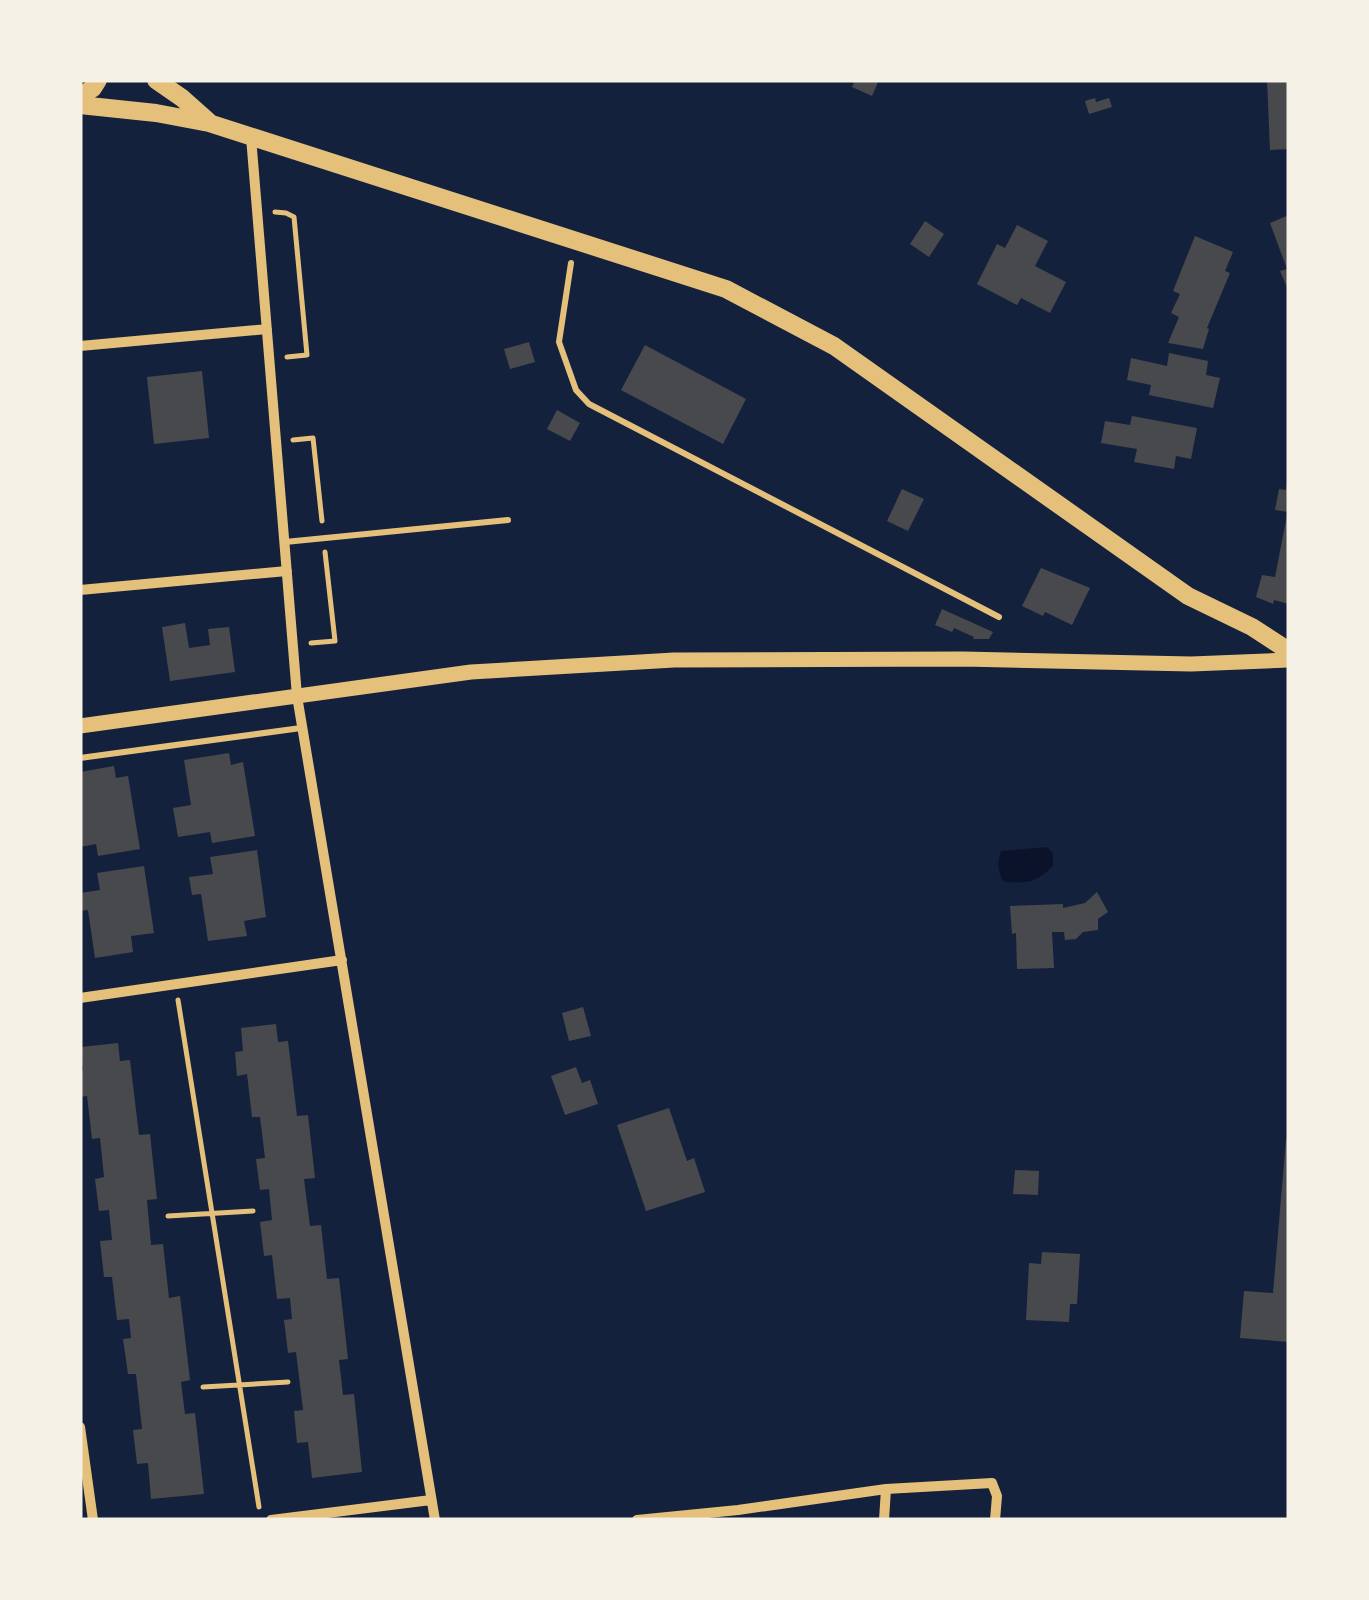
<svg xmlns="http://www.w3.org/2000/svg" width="1369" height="1600" font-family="Mulish,sans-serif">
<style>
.water{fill:#0b132b}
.building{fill:#48494c}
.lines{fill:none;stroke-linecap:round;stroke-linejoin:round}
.path{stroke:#e5c07b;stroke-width:5}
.service{stroke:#e5c07b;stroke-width:6}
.minor{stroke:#e5c07b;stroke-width:10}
.tertiary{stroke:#e5c07b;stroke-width:15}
.secondary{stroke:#e5c07b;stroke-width:18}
</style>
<rect width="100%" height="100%" fill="#14213d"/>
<path class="water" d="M1047,847L1053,853V866C1038,882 1024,885 1003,881C997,870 997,862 1001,851Z"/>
<path class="building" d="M848,80H879L872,96L852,87L854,83Z
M1267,80H1289V149L1270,150Z
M1095,98L1096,102L1109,98L1112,107L1089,114L1085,101Z
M1289,215V292L1280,271L1287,269L1270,223Z
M925,221L944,234L929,257L910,244Z
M1017,225L1048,241L1035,266L1066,282L1050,313L1021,298L1017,305L977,284L997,244L1005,248Z
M1195,236L1233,252L1225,271L1230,273L1207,328L1209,329L1203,349L1168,343L1179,317L1171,313L1180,294L1173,291Z
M529,342L535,362L510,369L504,349Z
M645,345L746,399L723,444L621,390Z
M1169,353L1208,361L1206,375L1220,378L1213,408L1149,395L1151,385L1127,380L1131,358L1167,366Z
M202,371L209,438L154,444L147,377Z
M557,410L580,423L570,441L547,429Z
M1132,416L1197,428L1191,459L1176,456L1174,469L1134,462L1137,449L1101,443L1105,421L1130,425Z
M1287,481H1289V512L1275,510L1279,489L1286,490Z
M902,489L924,499L908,531L887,521Z
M1287,515L1289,516V604L1274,600L1273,604L1256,597L1262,575L1275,577Z
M1041,568L1090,588L1072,625L1045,612L1043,616L1022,606Z
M942,609L993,632L989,639H973L974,637L954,628L952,632L935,625Z
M185,623L189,648L210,645L208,629L229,627L235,672L170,681L162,627Z
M229,753L231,765L243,762L255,836L212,843L210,832L178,837L173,808L191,805L184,760Z
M114,766L116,778L128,776L140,849L98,856L96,844L80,847V772Z
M257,850L266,917L244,921L247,936L208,941L201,894L192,895L189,877L213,874L210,857Z
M144,866L154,933L131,936L133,952L95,958L88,910L80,911V893L100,890L97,873Z
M1097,892L1108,912L1098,919V930L1083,932L1076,939L1065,940L1064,932H1052L1054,968L1017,969L1016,933L1012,934L1010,906L1063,904V908L1085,903Z
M583,1007L591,1036L569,1041L562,1013Z
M276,1024L278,1042L288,1041L297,1116L308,1115L315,1178L304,1179L310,1226L321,1225L327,1279L339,1278L348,1359L339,1360L343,1395L354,1394L362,1472L312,1478L308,1442L297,1443L294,1411L303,1410L296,1352L288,1353L284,1320L292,1319L290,1298L277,1299L272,1255L264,1256L260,1222L272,1220L269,1189L260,1190L256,1159L265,1158L260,1117H252L247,1074L237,1076L235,1052L243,1051L241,1028Z
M118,1043L120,1061L130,1060L139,1135L150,1134L157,1199L147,1200L151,1245L163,1244L169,1298L180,1296L190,1380L181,1382L185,1414L195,1413L204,1494L151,1499L148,1463L137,1464L133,1430L142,1429L136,1374H128L123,1339L131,1338L129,1319L117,1320L112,1277H104L100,1241L112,1240L109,1210L99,1211L95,1179L104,1177L100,1138L92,1139L87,1096L80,1097V1071L83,1070L81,1047Z
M576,1067L582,1083L590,1080L598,1104L565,1115L551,1076Z
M669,1108L687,1161L694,1158L705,1192L646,1211L617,1125Z
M1286,1139H1289V1342L1240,1338L1244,1291L1273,1293Z
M1015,1170L1039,1171L1038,1195L1013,1194Z
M1042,1252L1080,1254L1077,1304H1070L1069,1322L1026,1320L1029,1263L1041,1264Z"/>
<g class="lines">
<path class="path" d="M275,212L286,213L294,217L307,355L287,357
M293,440L313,438L322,521
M311,643L335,641L325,552
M178,1000L259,1507
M168,1216L253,1211
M203,1387L288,1382"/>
<path class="service" d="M571,263L559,342L576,390L589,404L999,617
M285,542L508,520
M80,758L301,728"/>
<path class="minor" d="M251,137L297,696L435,1520
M80,346L267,329
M80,590L287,571
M80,998L342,960
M80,1427L93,1520
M886,1489L992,1483L997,1496L995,1520
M271,1520L431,1500
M637,1520L738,1510L886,1489L884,1520"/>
<path class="tertiary" d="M80,726L471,672L674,660L963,659L1191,664L1289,660"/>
<path class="secondary" d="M156,80L182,98L209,122
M80,97L93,88L98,80
M80,105L156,113L209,123L726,289L834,346L1188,596L1252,627L1289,651"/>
</g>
<rect width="1369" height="1600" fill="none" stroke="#f6f1e7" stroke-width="165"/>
</svg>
